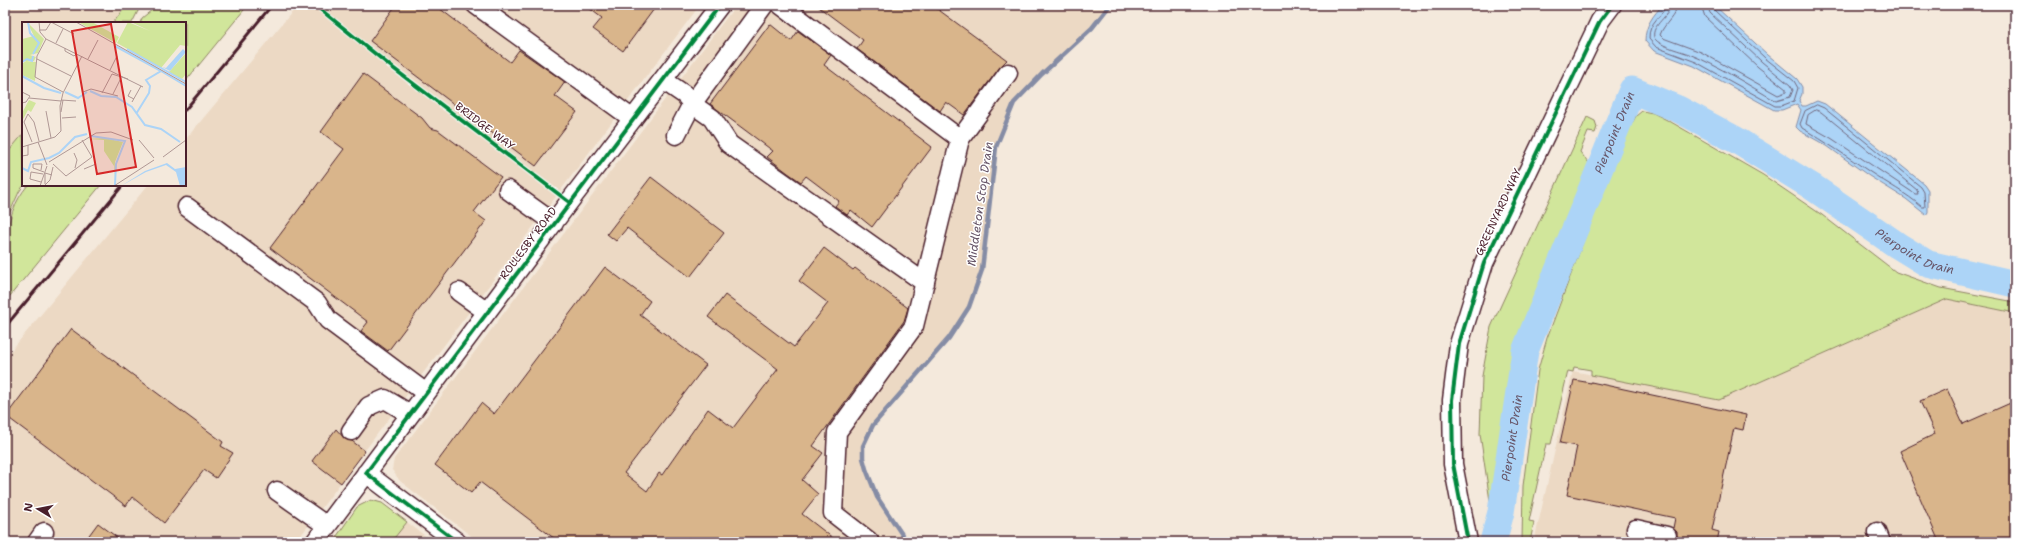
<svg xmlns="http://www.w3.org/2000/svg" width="2020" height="547" font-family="'Shantell Sans',sans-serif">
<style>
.built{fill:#ecd9c4}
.green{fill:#d1e69b;stroke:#8e8263}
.water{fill:#acd4f7;stroke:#858ca5}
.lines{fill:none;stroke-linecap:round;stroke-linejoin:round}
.shore{stroke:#71677d;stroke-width:1}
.stream{stroke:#858ca5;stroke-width:4.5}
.river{stroke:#acd4f7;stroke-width:27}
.building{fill:#d9b58b;stroke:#4a1f2b}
.minor-casing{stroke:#4a1f2b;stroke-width:21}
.minor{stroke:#fff;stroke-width:18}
.rail{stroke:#4a1f2b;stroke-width:3}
.cycleway-casing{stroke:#fff;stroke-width:6}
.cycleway{stroke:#00873e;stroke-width:4}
.labels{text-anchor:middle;stroke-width:3;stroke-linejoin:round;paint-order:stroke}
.street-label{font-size:11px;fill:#4a1f2b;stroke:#fff}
.water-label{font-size:12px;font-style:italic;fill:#675568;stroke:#fff}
.inset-river{fill:none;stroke:#acd4f7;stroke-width:2}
.inset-road{fill:none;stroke:#b09895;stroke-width:1}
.view{fill:#d62828;fill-opacity:0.15;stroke:#d62828;stroke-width:2}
.inset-edge{fill:none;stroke:#4a1f2b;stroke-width:2}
</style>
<rect width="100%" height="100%" fill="#f4e9dc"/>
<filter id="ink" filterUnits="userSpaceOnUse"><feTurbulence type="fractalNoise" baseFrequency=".025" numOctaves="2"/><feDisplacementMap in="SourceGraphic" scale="8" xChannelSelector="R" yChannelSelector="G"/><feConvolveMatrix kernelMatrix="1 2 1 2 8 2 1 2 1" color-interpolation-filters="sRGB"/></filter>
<g filter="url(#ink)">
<path class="built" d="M5,5H127L113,23H23V134L5,156Z
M298,5H700L296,542H5V358L148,185H185V140Z
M736,5H1110L1092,28L1042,74L1014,103L996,147L982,270L969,307L949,338L873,425L863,446V458L866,468L877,496L907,542H479L400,481L392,470L394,459Z
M1947,299L2015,313V542H1534L1573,371L1719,400Z
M371,500L382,503L433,542H332L357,507Z"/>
<path class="green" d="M127,5H144L138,11L132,23H113Z
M158,5H248L185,82V23H140L142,18Z
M1642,111L1653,113L1671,122L1763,175L1822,215L1896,272L1941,288L2015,302V313L1947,299L1719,400L1591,375V370L1574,367L1573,372L1568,371L1551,444H1546L1529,521L1534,522L1530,542H1522L1523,486L1538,370L1547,338L1618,150L1636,116Z
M1587,117L1595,121L1597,127L1595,133L1588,132L1580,152L1589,163L1569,222L1540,284L1526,319L1510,376L1494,501H1490L1480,434L1482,376L1491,327Z
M23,134L24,185L19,192L5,223V156Z
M28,185H101L5,302C5,261 0,218 28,185Z
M371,500L382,503L407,522L391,542H341L337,536L357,507Z"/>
<path class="water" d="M1663,5L1715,6L1768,55L1797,79L1802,87V94L1799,101L1802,106H1806L1817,101L1825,104L1924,184L1928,190V212L1926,215L1906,199L1869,176L1827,146L1800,131L1796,127L1801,110L1797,104L1782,110H1774L1694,66L1654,51L1645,41C1645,26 1653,15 1663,5Z"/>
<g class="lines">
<path class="shore" d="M1666,5C1664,16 1648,21 1649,39L1656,47L1696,62L1775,106H1781L1794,101L1798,88L1794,81L1765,58L1713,9L1712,5
M1671,5C1670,16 1651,25 1654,37C1656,45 1681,51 1689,54C1719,66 1748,85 1776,101L1790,97L1793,90L1790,85L1762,62L1710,13L1707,5
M1677,5C1676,17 1664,23 1660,35L1663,38L1701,52L1778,95L1786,92V89L1758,67L1705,17L1701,5
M1817,105L1824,108L1921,187L1924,192L1925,207H1922C1906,193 1888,184 1870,172C1848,157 1826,142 1802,128L1800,124L1805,111Z
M1816,110L1821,112L1917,190L1918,194H1915L1831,138L1806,124L1808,115Z"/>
<path class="stream" d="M907,542L877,497L866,469L863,458V446L873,425L949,338L969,307L982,270L996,147L1014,103L1042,74L1092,28L1110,5"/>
<path class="river" id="s1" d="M1493,542L1501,512L1525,351L1632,90L1678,109L1736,140L1811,186L1897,245L1928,264L2015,284"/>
</g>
<path class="building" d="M396,5H435L510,62L519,50L565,82L555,96L577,112L536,166L370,41Z
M585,5H657L623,51L593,29L602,18Z
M816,5H932L1007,60L1000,67L964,115L946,102L940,111L857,49L863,40Z
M770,24L791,41L798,31L831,55L824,65L932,147L872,227L851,210L847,215L835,206L839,201L806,176L801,182L788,173L767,157L773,151L710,104Z
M363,74L422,118L430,128L438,130L501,177L474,212L486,221L388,351L361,331L368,322L270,248L344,149L321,132Z
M651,177L724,233L690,277L627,228L616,241L607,234Z
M824,248L853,270L855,268L908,308L904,321L813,446L823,453L802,480L818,494L802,514L838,542H559L480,482L471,493L435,465L481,403L494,414L605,267L650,301L640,315L706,365L624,473L647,491L659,473L662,475L708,409L733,428L778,369L708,317L725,295L794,347L828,303L799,281Z
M71,329L223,442L221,446L233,453L216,478L204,470L164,523L132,497L126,506L6,416Z
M1574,380L1591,383V382L1746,415L1743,430L1734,428L1712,530L1719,532L1717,542H1699L1677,537V532L1673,528L1675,518L1567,495L1577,446L1560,443Z
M1947,389L1963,424L2015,401V542H1939L1900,451L1935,434L1920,401Z
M336,429L345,439L352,441L365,451L341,483L312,461Z
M98,523L123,542H84Z"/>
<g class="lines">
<defs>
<path id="minor" d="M476,5L633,119
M764,5L692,104L712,118L729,144L925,283
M781,5L960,139
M663,80L685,95L692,104L676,135
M508,190L554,223
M187,207L317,303L328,320L426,393
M459,292L487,312
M351,431L369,406L385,399L410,414
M366,473L457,542
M277,491L327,526
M1636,529L1667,536L1666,542
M1877,532L1881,542
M869,541L833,513L837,432L914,326L960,139L1008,73
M37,542L44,532
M315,542L569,202L720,5
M1468,542L1453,464L1452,400L1459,344L1484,263L1600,21L1612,5"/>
</defs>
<use href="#minor" class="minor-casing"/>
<use href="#minor" class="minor"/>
<path class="rail" d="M185,110L272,5
M5,327L123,185"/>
<defs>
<path id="cycleway" d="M315,5L389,65L569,202
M457,542L366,473L720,5
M1468,542L1453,464L1452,400L1459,344L1484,263L1600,21L1612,5"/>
</defs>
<use href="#cycleway" class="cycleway-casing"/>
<use href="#cycleway" class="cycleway"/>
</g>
</g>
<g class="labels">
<g class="street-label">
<text transform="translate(485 126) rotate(37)" y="4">BRIDGE WAY</text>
<text transform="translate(1498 212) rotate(-65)" y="4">GREENYARD WAY</text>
<text transform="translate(528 243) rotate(-53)" y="4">ROLLESBY ROAD</text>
</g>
<g class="water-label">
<text dy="4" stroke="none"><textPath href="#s1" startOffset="430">Pierpoint Drain</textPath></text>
<text transform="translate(980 204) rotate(-82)" y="4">Middleton Stop Drain</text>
<text dy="4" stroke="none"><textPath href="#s1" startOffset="803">Pierpoint Drain</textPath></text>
<text dy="4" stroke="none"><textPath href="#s1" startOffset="106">Pierpoint Drain</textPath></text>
</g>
</g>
<g transform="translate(22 22)">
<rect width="164" height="164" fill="#f4e9dc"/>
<path d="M5,0L22,17L16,31L8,33L14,35L12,39H1L0,36V17L12,14ZM56,0H70L97,15L94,21ZM106,0L128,9L109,0H164V24L158,23L139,46L95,21ZM164,31V52L160,57L147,50ZM4,39L14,40L13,59L0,53V42ZM7,78L14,81L9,90L6,88L0,99V91ZM82,116L101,120L93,140L92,156V144L82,129V118L65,117Z" fill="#d1e69b"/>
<path d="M161,27L164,30L148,49L140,45L144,46ZM145,141L153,147L164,145V164H158L154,150L144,143L124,150L99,164L123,149Z" fill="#acd4f7"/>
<path class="inset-river" d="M6,0L8,11L17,21L11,32M93,24L139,49L124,58L128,64L127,71L114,92M105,27L164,60M0,40L5,37L10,39L11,34M139,49L164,64M0,54L22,66L39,71M68,69L79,74L94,75L110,85L123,103L139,107L158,120M43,70L56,76L65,70M69,114L103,119L94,142L93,163M0,146L6,149L9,140L27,136L37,131L53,115L65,112"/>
<path class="inset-road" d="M17,0L18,10L24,17M54,0L164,62M17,8H24L29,0L52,12M34,21L41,7M43,26V29L52,34L55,31M15,37L49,54M66,37L76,18M88,48L95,34M109,68L106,74L112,77M0,70L8,74L4,80L0,81M41,70L13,55L15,34L24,17L121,65M61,70L69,67L96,74M80,71L90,52L106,57M91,72L99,56M7,76L39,79M39,78L54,79M110,80L119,64M24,89L29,116M39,90L41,78M40,96L54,95M117,118L132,136M10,120L2,100L6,92L12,100L17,119M16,120L25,143M0,125L33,115L39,109L38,84L41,71L60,34M52,131L55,138L53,146M0,134L6,133V123M141,135L164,118M27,140L74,111L89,110L111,118M31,142L44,154L70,135L60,118M62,147L74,142M19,148L20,142H11V146L22,150M19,160L8,157L9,150L21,152M23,162V151L30,153M18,164L25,144M22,164L28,158L31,145M92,164L132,138"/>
<path class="view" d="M89,2L114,145L75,152L50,9Z"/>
<rect width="164" height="164" class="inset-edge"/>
</g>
<rect width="2020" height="547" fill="none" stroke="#fff" stroke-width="20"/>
<rect x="10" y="10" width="2000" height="527" fill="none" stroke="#4a1f2b" stroke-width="1.5" filter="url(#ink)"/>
<g transform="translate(38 509) rotate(280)" stroke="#ffffff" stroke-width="3" paint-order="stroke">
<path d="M0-3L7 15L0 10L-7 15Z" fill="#4a1f2b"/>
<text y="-6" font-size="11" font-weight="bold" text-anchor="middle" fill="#4a1f2b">N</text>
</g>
</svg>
